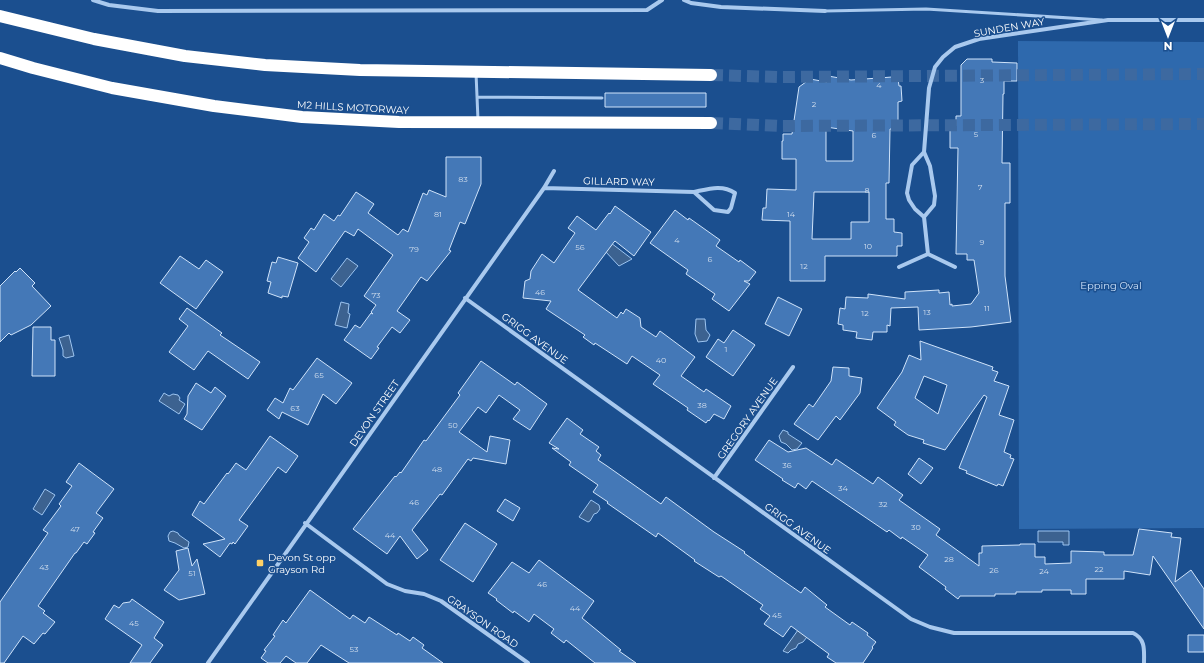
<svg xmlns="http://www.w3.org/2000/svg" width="1204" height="663" font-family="Montserrat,sans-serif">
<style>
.green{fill:#2e69ad}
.water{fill:#3c6290;stroke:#9cc4f0}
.building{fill:#4478b7;stroke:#cfe3fa;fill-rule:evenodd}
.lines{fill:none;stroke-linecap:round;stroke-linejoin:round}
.motorway-tunnel{stroke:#3d69a0;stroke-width:12;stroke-dasharray:12 6;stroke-linecap:butt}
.service{stroke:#a9c9ee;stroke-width:3}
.minor{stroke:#a9c9ee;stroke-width:4}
.motorway{stroke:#fff;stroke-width:12}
.poi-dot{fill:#ffd166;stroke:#1b4f8f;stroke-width:1.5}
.labels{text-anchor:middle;stroke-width:3;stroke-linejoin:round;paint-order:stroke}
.number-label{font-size:8px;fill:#d0dded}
.street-label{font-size:10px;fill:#fff;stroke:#1b4f8f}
.park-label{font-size:10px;fill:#cfe3fa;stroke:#1b4f8f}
.poi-label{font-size:10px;fill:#fff;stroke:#1b4f8f;text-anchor:start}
</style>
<rect width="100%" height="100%" fill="#1b4f8f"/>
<path class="green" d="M1018,41L1204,42V528L1019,529Z"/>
<path class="water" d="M611,243L632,259L619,266L605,251Z
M347,258L358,266L341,287L331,279Z
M341,302L349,304L348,313L350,314L347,328L335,325Z
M696,319H705L706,330L710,335L707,341L698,342L695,334Z
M69,335L74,356L66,358L63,356V350L59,338Z
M164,393L169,396L173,394L178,395L180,398L179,400L185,404L179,414L159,401Z
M783,430L788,432V434L802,443L797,449L792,450L786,444L781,442L779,436Z
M45,489L55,495L42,515L33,509Z
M591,500L599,505L600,509L597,513L594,514L590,521L588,522L579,517Z
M173,531L178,533L179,535L189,542L188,547L184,548L175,543L169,541L168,536L170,532Z
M1038,531H1069V545H1063V542H1038Z
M798,630L807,637L803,642L798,644L796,648L791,650L788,653L783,651Z"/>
<path class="building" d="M967,59H992V62L1017,63V81H1004V94H1003L1002,163H1010V203H1005V276L1011,322L971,327L919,330L918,307L891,308L890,326L887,325V332H873L872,340L856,338L857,332L843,330V325L838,324L840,308L845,309L846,297L868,298V294L905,299V292L939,290V293L949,292L950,305L952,304V306L971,304L979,293L974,260H967V254H956L958,148H950V126H956V116H961V65Z
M828,76L851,80L892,77V79L898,78L899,86H901L902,101L898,102V129H890L889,183H886V219H894V232L902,233V246H897V256H825V281H790V221L762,220L763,208H766L767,189L796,190V159H782V141H783V134H792L799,87L810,79L827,82ZM826,127L853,131V161H826ZM814,192H869V222H851V239H812Z
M605,93H706V107H605Z
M446,157H481V184L465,224L460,222L449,250L451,251L427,281L421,277L397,311L410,320L400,333L392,327L377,347L379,348L371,359L344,340L355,325L360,328L371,313L373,314L371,312L376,305L364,296L393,255L358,229L354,236L345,231L316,272L298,258L309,242L304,238L311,228L314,230L324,214L334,221L338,215L340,216L356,192L374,204L368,213L398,235L403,229L408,232L423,193L427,195L429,190L446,197Z
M615,206L651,232L634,256L615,241L614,242L578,290L617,318L621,312L623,314L626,309L640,318L641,327L656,337L660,331L695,357L681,376L704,392L706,389L731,406L724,419L714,414L709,421L708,420L706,423L687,410L688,408L653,384L660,375L632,356L627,364L595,343L594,345L583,337L585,335L546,309L551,301L523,298L525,281L530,279L531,271L542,254L554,263L575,233L568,228L577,216L596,230L609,213L610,214Z
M675,210L688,220L689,218L720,240L716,246L739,262L740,260L756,272L749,281H744L750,284L729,311L712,299L715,294L686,274L688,270L650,243Z
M180,256L199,269L206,260L223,272L196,309L160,283Z
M278,257L298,263L288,297L282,296V298L268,293L271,282L267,281L272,262L276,263Z
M20,268L35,283L32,286L51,306L31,325L11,335L9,333L0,342V286L15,271L16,272Z
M778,297L802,309L789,336L765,324Z
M187,308L222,333L220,335L260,362L248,379L208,351L194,370L169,352L188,326L179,319Z
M33,327H51V340H55V376H32Z
M733,330L755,345L733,376L706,357L718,339L724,343Z
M920,341L993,367L992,370L998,372L994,381L1009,386L999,415L1014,420L1004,452L1011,455L1010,458L1014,459L1003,486L998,484L997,486L966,473L967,471L959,468L987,397L984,395L945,450L923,443L924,440L908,435L894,425L896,422L877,408L902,372L909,355L921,360ZM924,376L947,385L938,414L915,398Z
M317,358L352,383L336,404L323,394L308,425L282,412L279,419L267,410L275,398L283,403L290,388L293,390Z
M481,361L515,385L517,382L547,404L530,430L513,419L520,410L499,395L486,413L478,407L459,432L487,452L490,436L510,440L506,464L473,458L471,461L468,459L442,495L440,494L412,530L428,550L417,559L400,536L387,554L353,529L395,476L396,477L400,472L401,473L424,440L426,441L460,395L458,393Z
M833,367L849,368V376L862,378L860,393L840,420L836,416L818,440L794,424L809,404L813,407L831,381Z
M196,383L211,393L215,387L226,396L202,430L184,419L187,414L188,396Z
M567,418L583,430L580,434L599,447L596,451L601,455L598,460L607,466L661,504L666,497L714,532L745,552L744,553L788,584L801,593L805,587L827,605L825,607L850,625L852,622L868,633L867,635L876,642L872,647L873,648L863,663H836L827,657L829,654L791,626L783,637L764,624L770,616L760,609L763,605L721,576L719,577L694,561L695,560L658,533L656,537L607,503L608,502L593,492L598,485L569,465L571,462L552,448L559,449L549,443Z
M270,436L298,456L286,473L278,467L239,520L248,526L235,544L233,542L232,544L230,543L220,557L203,544L225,539L192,515L200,501L204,504L227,473L228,474L236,463L246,470Z
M769,440L788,452L806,448L832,465L836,459L873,484L878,477L903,495L899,500L940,529L936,535L979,566V553H982V546L1020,545V544H1035V557H1045V564L1071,563V551L1104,552V555H1133L1139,529L1172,533L1171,537L1181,538L1175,582L1191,570L1204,589V629L1153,556L1150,575L1124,571V579H1086V594H1071V590H1042V592H1016V594H995V596H960L958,599L945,589L946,587L919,567L928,555L902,537L901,539L889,530L887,532L812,481L806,489L798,483L795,488L782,480L783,479L755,460Z
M919,458L933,468L921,484L908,474Z
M79,463L114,489L96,513L103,518L93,532L95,533L87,544L84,542L76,553H75L38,606L45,611L43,613L55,622L45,634L43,633L34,644L23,636L4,663H0V602L48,533L43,530L61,506L59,504L72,486L66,482Z
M505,499L520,508L513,521L497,511Z
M465,523L497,544L473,582L440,560Z
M188,548L192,566L197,559L205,594L179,600L164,590L179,570L176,551Z
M539,560L594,601L582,618L621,650L619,651L636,663H595L566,640L564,643L551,633L554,629L534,614L529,622L514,611L513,613L496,600L497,599L488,593L512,562L529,573Z
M310,590L350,619L353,615L365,623L369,617L397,635L398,633L410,641L413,637L424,645L422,648L443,663H349L321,645L307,663H296L286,656L280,663H268L261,658L266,651L264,650L275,636L273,635L283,620L286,623Z
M132,599L164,622L154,638L163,645L150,663H130L142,645L105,619L114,605L119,608L123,603L130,602Z
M1188,635H1204V652H1188Z"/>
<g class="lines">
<path class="motorway-tunnel" d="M711,75L779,77L1204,74
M711,123L780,126L1204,124"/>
<path class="service" d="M825,11L926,9L1102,20
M476,73L478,120
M477,97L602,98"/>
<path class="minor" d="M93,0L109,5L158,11L647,10L662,0
M684,0L691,3L721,7L825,11
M924,152L912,165L907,193L909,200L915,209L924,217L934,205L935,196L930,166L924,152L929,88L935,67L943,57L955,47L979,39L1108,20H1204
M544,188L694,192C708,189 722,184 735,193L731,208L728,212L714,210L694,192
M924,217L928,254L955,267
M899,267L928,254
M465,298L911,619L930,627L954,633H1133C1146,639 1144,651 1144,663
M714,478L793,367
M305,523L387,584L405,591L424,594L441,601L528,663
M208,663L544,188L554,171"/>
<path class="motorway" d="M0,16L94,39L185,56L265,65L360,70L711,75
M0,58L33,68L112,88L214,106L302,117L399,122L711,123"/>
</g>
<rect class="poi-dot" x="256" y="559" width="8" height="8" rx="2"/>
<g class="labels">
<g class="number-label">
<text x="982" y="83">3</text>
<text x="879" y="88">4</text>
<text x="814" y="107">2</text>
<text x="976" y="137">5</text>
<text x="874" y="138">6</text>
<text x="463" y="182">83</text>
<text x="980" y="190">7</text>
<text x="867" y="193">8</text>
<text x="438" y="217">81</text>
<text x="791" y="217">14</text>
<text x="677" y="243">4</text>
<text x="982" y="245">9</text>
<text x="868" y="249">10</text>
<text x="580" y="250">56</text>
<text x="414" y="252">79</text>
<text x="710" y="262">6</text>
<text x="804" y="269">12</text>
<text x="540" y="295">46</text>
<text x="376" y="298">73</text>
<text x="987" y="311">11</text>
<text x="927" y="315">13</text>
<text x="865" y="316">12</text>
<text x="726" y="352">1</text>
<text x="661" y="363">40</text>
<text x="319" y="378">65</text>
<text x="702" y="408">38</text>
<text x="295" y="411">63</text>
<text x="453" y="428">50</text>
<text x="787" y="468">36</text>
<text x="437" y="472">48</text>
<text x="843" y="491">34</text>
<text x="414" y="505">46</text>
<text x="883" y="507">32</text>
<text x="916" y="530">30</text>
<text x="75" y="532">47</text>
<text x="390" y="538">44</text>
<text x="949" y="562">28</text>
<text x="44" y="570">43</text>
<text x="1099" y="572">22</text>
<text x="994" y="573">26</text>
<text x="1044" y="574">24</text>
<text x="192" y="576">51</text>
<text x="542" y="587">46</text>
<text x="575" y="611">44</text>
<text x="777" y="618">45</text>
<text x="134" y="626">45</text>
<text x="354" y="652">53</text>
</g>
<g class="street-label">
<text transform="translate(1009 27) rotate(-10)" y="4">SUNDEN WAY</text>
<text transform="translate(353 107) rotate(3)" y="4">M2 HILLS MOTORWAY</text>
<text transform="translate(619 181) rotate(1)" y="4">GILLARD WAY</text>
<text transform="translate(535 338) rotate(36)" y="4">GRIGG AVENUE</text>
<text transform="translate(374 413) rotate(-55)" y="4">DEVON STREET</text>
<text transform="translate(747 418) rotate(-55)" y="4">GREGORY AVENUE</text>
<text transform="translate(798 528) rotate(36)" y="4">GRIGG AVENUE</text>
<text transform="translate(483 621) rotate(35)" y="4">GRAYSON ROAD</text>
</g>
<g class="park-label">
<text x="1111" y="289">Epping Oval</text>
</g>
<g class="poi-label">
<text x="268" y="561">Devon St opp<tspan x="268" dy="12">Grayson Rd</tspan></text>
</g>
</g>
<g transform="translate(1168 36) rotate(180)" stroke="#1b4f8f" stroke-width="3" paint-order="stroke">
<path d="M0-3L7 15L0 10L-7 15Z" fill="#ffffff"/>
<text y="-6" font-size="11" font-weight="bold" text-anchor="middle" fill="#ffffff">N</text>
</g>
</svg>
